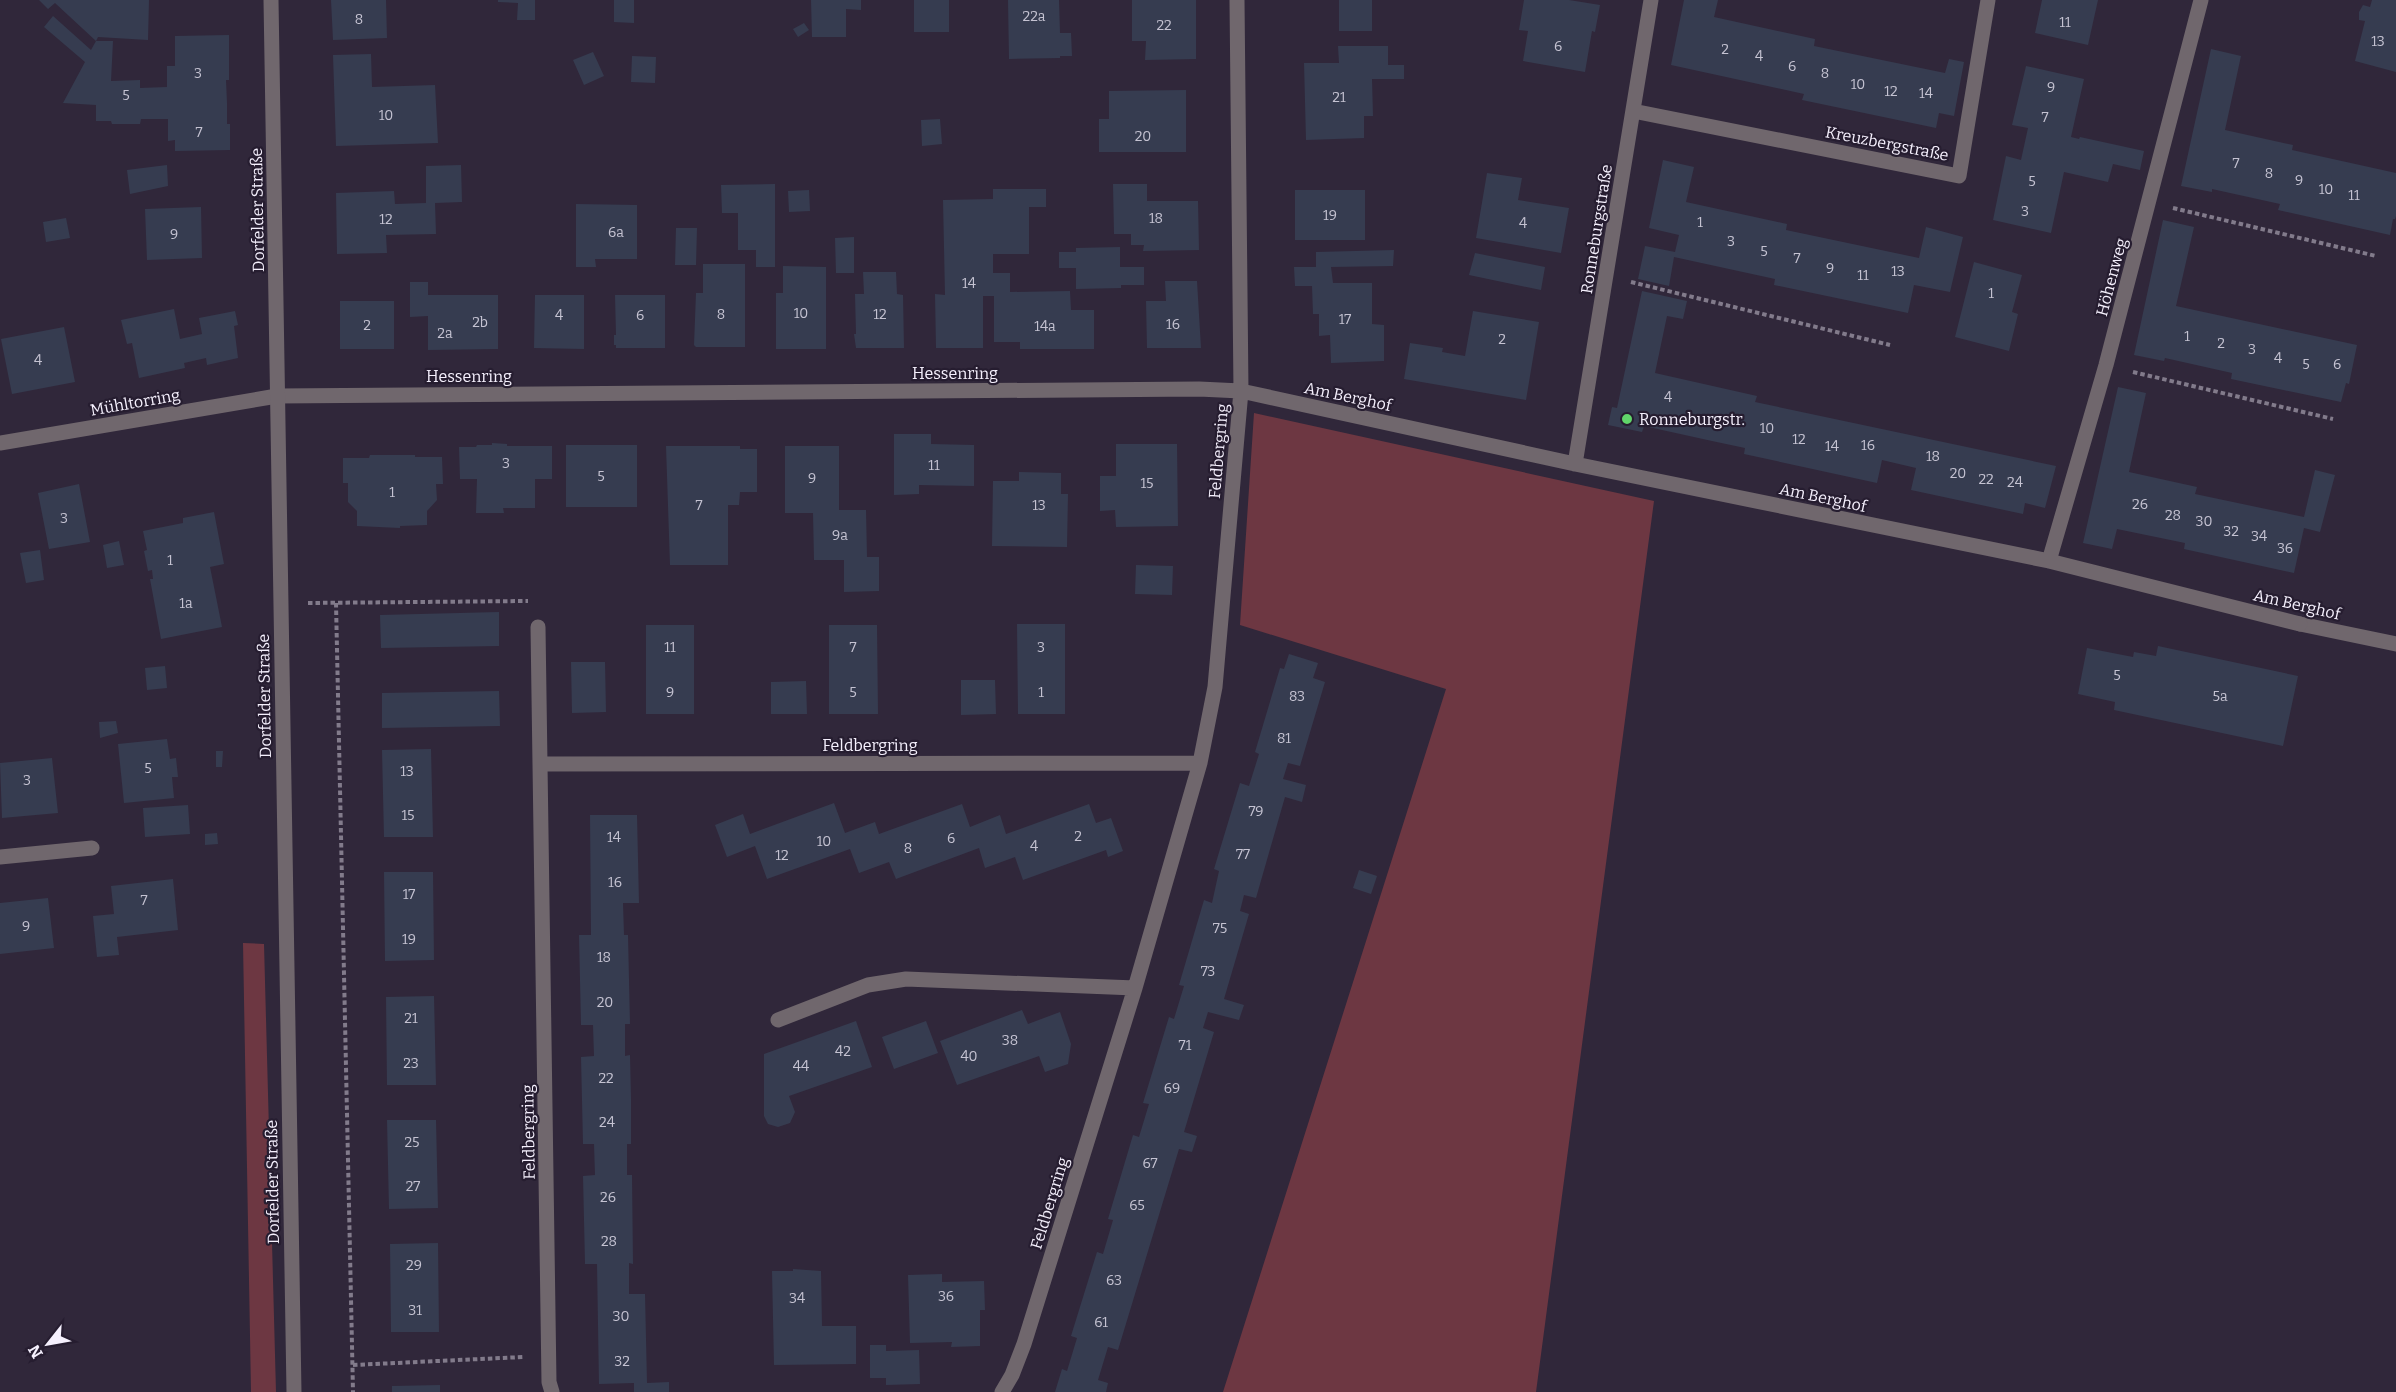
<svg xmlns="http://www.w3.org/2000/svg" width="2396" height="1392" font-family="Bitter,serif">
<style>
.green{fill:#6d3742}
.building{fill:#363c50}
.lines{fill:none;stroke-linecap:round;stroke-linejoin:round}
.path{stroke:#827b8b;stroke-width:4;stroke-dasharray:4.5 3;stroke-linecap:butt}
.service{stroke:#70676d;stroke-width:15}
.minor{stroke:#70676d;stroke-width:15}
.tertiary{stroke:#70676d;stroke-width:15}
.poi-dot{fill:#60d56a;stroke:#261d30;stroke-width:2}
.labels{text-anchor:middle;stroke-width:4.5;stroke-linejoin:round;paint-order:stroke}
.number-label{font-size:14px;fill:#c5c3d2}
.street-label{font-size:16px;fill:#f5f0fd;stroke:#261d30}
.poi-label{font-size:16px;fill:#f5f0fd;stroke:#261d30;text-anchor:start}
</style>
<rect width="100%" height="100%" fill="#30273a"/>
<path class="green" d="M1254,413L1654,501L1536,1392H1223L1446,689L1240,625Z
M243,943L264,944L276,1392H251Z"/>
<path class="building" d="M39,0H149L148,40L98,37L96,41L55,3L48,9Z
M331,0H386L387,38L333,40Z
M498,0H535V20H517L518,3L498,2Z
M614,0H634V23L614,22Z
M811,0H861V10L846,9V37H812Z
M914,0H949V32H914Z
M1008,0H1059L1060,33H1071L1072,56H1060V58L1009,59Z
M1132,0H1196V59L1145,60L1146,41H1132Z
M1339,0H1372V31H1339Z
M1524,0H1569L1600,5L1595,32L1592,31L1585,72L1523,61L1528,31L1519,30Z
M1684,0H1718L1714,17L1815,39L1814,46L1945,73L1949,59L1964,62L1954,116L1939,113L1936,128L1802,100L1804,94L1671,65Z
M2042,0H2098L2088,45L2035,33Z
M2372,0H2396V72L2355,61L2365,21L2359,20V12L2363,5L2370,7Z
M53,16L91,50L96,41H113L111,81L140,80V88L167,87V66H175V36L229,35V80H226L227,103V124H230V150L175,151V140L168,141V119H141L140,124H112L111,121H96V105L63,103L85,62L44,27Z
M804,23L809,30L798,37L793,29Z
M1338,46H1388V65H1404V79H1372L1373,116H1364V138L1306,140L1304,63H1339Z
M2211,49L2241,56L2225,130L2293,145L2292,150L2396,173V216L2395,219H2393L2390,235L2278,210L2280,204L2212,189V192L2181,186Z
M593,52L604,76L584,85L573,60Z
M371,54L372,87L435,85L438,143L336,146L333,55Z
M632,56L656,57L655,83L631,82Z
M2026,66L2084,79L2071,137L2079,139L2080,137L2144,151L2140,170L2113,164L2108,182L2064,172L2051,233L1993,220L2006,156L2021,160L2028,128L2012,125Z
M1186,90V152H1099V119H1109V91Z
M940,119L942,144L922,146L921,120Z
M1663,160L1694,167L1686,202L1787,224L1786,230L1919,258L1926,227L1963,237L1950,292L1914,285L1908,313L1774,285L1775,279L1674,257L1669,286L1638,279L1645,246L1675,252L1679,235L1649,228Z
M167,165L168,186L130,194L127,170Z
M461,165L462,202L435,203L436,234L386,235L387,253L337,254L336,193L394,191L395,204L426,203V166Z
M1487,173L1522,178L1518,200L1569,208L1561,253L1476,238Z
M775,184V267H756V250H738V213H722L721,185Z
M1113,184H1147V201H1198L1199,250L1143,251L1144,245H1131V234H1114Z
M993,189H1046V207H1029V254H993V273H1010V292L1070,291L1071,310H1094V349H1020V342H994V296H983V348H936L935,294L945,295L943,200L993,199Z
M809,190L810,211L789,212L788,191Z
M1295,190H1365V240H1295Z
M576,204L637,205V259H595L596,267H576Z
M201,207L202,258L147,260L145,209Z
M66,218L70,238L46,242L43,222Z
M2163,220L2194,227L2176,306L2357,345L2349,384L2346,383L2341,402L2231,379L2232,373L2165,358L2164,361L2134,355Z
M676,228H697L696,265H675Z
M854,237V273H836L835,238Z
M1120,247V267H1144V285H1121V288L1076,289V268H1059V252H1076V248Z
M1394,250L1393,266L1331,267L1333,283H1372V324L1384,325V361L1331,363L1330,335L1319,336V314H1313L1312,286H1295L1294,267H1316V252Z
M1475,253L1545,267L1541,290L1469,275Z
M1974,262L2022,275L2012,312L2018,314L2009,351L1955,337Z
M703,264H745V347H696L694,345L696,293H703Z
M783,266L826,267V349H776V293H783Z
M863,272H896L897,294L903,295L904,348H856L854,334H856L855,294H864Z
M1165,281H1197L1201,348H1147L1146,301H1166Z
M410,282H428V295H498V349L428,350V316L410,317Z
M1642,291L1687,301L1683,319L1667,316L1655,373L1757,396L1755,402L2056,466L2045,508L2025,503L2023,514L1911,490L1916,468L1882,460L1877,483L1744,454L1745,448L1712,441L1644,426L1642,432L1608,425L1612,407L1617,408Z
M535,295H584V349L534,348Z
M615,295H665V348H616V345H614V335H616Z
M340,301H394V349H340Z
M174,309L180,339L202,334L199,318L235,311L238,325L234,326L238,358L207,365L206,358L184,363L185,368L139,378L132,343L127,344L121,320Z
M1473,311L1539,322L1526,400L1404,379L1410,343L1443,348L1442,352L1465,356Z
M64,327L75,382L12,394L1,339Z
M2118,387L2146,393L2129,472L2197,487L2195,494L2304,517L2315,470L2335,475L2320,532L2304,528L2294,573L2184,549L2185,543L2117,529L2112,549L2083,543Z
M894,434H931V444L974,445V486L919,485V494L894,495Z
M492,443L507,444V446H552V479H535V508H503L504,513H476L477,479H460L459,447H476L477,445H492Z
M1116,444H1177L1178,526L1116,527L1115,510L1100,511V476H1116Z
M566,445H637V507H566Z
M666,446H740V449H757V492H740L739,505H728V565H670Z
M785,446H839V510H866L867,557H879V591L844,592V560H814L813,513H785Z
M370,455H415V457H442L443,484H436L437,500L427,511V525L400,526V528L357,526V511L348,502V483H343V458H369Z
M1019,472L1061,473V494H1068L1067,547L992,546L993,481H1019Z
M79,484L90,542L49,549L38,493Z
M214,512L224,564L210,567L222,627L161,639L150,579H153L152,570L148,571L144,551L147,550L143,531L183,523V518Z
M119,541L124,565L107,568L103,545Z
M40,550L44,580L26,583L20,553Z
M1136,565L1173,566L1172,595L1135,594Z
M499,612V646L381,648L380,615Z
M1017,624H1065V714H1018Z
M646,625H694V714H646Z
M829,625H877L878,714H829Z
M2158,646L2298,676L2283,746L2114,710L2115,702L2078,694L2087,648L2133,657L2134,652L2156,656Z
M1289,654L1318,663L1313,678L1325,682L1300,766L1288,763L1283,779L1306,785L1302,802L1285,797L1256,898L1244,895L1240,911L1249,914L1224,999L1244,1005L1239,1020L1208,1012L1203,1028L1214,1032L1184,1132L1197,1136L1192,1152L1179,1149L1118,1350L1108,1347L1098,1380L1108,1383L1106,1392H1055L1062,1369L1067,1371L1077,1338L1071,1336L1097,1252L1103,1254L1113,1220L1108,1219L1133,1135L1139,1137L1149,1104L1143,1103L1169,1017L1174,1019L1184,986L1179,985L1204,900L1212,903L1219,871L1214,869L1240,783L1249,786L1259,754L1255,752L1280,668L1284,669Z
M571,662H605L606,712L572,713Z
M165,666L167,688L147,690L145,668Z
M961,680H995L996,714L961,715Z
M806,681L807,714H771V682Z
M499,691L500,726L382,728V693Z
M116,721L118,733L100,738L99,722Z
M167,739L170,759L176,758L178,777H172L174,798L124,803L118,744Z
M431,749L433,837H384L382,750Z
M216,751H223L222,767H216Z
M52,758L58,813L2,818L0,763Z
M834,803L845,833L875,822L879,834L962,804L970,827L1000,815L1006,834L1089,804L1096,823L1111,818L1123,851L1108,857L1106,850L1023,880L1015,857L985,868L979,848L896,879L889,862L859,873L850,849L767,879L755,846L727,857L715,825L743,814L750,834Z
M188,805L190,834L145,837L143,808Z
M590,815H637L639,903H623L624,935H628L630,1024H625V1056L630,1055L631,1099V1144H627V1175H632L633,1264L629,1263V1294H645L647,1383L669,1382V1392H634V1383L599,1384L597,1264H585L583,1176L595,1175L594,1144H583L581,1057L594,1056L593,1025H581L579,935H591Z
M217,833L218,844L205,845V834Z
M1359,870L1377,876L1371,894L1353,888Z
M384,872H433L434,960L385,961Z
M173,879L178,930L117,937L119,955L97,957L93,916L114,914L111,886Z
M48,898L54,948L0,954V903Z
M434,996L436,1085H387L386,997Z
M1022,1010L1028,1024L1060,1012L1071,1044L1068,1064L1045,1072L1039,1056L957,1085L940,1041Z
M856,1021L872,1067L789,1096L795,1112L790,1123L778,1127L768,1124L764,1116V1054Z
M926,1021L938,1053L894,1069L882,1037Z
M387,1120H436L438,1208L389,1209Z
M438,1243L439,1332H391L390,1244Z
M793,1269L821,1271L822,1326H856V1364L774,1365L772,1271H793Z
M942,1274V1282L984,1281L985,1310H980V1346L951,1347L952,1342L910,1343L908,1275Z
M870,1345H886V1351L919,1350L920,1384L886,1385V1378H870Z
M440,1385V1392H392V1386Z"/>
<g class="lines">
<path class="path" d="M2173,208L2376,256
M1631,282L1890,345
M2133,372L2333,419
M308,603L528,601
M336,603L353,1392
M353,1365L523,1357"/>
<path class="service" d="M2300,624L2396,644"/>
<path class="minor" d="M1633,111L1959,176L1988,0
M0,443L277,396L1199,389L1241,391L1575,464L2049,561L2300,624
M1575,464L1651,0
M2049,561L2106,365L2201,0
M538,627L549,1382L552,1392
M541,764L1200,763
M0,857L92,848
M778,1020L868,985L906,979L1135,988
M1002,1392L1012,1375L1024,1344L1135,988L1200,763L1215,687L1241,391L1237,0"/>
<path class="tertiary" d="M271,0L294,1392"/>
</g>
<circle class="poi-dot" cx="1627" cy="419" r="6"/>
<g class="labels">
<g class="number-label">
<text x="1034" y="21">22a</text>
<text x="359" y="24">8</text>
<text x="2065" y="27">11</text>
<text x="1164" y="30">22</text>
<text x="2378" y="46">13</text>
<text x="1558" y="51">6</text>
<text x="1725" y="54">2</text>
<text x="1759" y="61">4</text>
<text x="1792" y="71">6</text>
<text x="198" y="78">3</text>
<text x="1825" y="78">8</text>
<text x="1858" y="89">10</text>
<text x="2051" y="92">9</text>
<text x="1891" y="96">12</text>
<text x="1926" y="98">14</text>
<text x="126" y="100">5</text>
<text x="1339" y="102">21</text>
<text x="386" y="120">10</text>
<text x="2045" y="122">7</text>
<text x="199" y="137">7</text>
<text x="1143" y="141">20</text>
<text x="2236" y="168">7</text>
<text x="2269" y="178">8</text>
<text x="2299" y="185">9</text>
<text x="2032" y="186">5</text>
<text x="2326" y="194">10</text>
<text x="2354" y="200">11</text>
<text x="2025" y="216">3</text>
<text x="1330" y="220">19</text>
<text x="1156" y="223">18</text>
<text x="386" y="224">12</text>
<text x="1700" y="227">1</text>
<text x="1523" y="228">4</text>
<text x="616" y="237">6a</text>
<text x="174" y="239">9</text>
<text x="1731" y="246">3</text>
<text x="1764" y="256">5</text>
<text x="1797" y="263">7</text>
<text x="1830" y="273">9</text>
<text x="1898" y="276">13</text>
<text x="1863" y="280">11</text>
<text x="969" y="288">14</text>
<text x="1991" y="298">1</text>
<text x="801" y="318">10</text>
<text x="721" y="319">8</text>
<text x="880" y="319">12</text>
<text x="559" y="320">4</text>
<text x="640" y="320">6</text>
<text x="1345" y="324">17</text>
<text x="480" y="327">2b</text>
<text x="1173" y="329">16</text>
<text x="367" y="330">2</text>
<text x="1045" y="331">14a</text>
<text x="445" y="338">2a</text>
<text x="2187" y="341">1</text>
<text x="1502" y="344">2</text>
<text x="2221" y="348">2</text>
<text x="2252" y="354">3</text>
<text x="2278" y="363">4</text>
<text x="38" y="365">4</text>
<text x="2306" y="369">5</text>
<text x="2337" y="369">6</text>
<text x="1668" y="402">4</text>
<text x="1767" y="433">10</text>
<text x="1799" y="444">12</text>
<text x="1868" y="450">16</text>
<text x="1832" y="451">14</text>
<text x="1933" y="461">18</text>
<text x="506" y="468">3</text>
<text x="934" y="470">11</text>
<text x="1958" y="478">20</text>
<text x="601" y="481">5</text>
<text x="812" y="483">9</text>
<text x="1986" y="484">22</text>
<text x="2015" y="487">24</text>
<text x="1147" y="488">15</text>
<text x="392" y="497">1</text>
<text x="2140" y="509">26</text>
<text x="699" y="510">7</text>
<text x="1039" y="510">13</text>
<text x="2173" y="520">28</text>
<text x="64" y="523">3</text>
<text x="2204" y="526">30</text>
<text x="2231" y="536">32</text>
<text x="840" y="540">9a</text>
<text x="2259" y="541">34</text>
<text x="2285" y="553">36</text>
<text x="170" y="565">1</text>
<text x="186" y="608">1a</text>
<text x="670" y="652">11</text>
<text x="853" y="652">7</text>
<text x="1041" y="652">3</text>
<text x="2117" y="680">5</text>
<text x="670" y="697">9</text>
<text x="853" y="697">5</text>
<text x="1041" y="697">1</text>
<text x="1297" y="701">83</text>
<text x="2220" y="701">5a</text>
<text x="1284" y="743">81</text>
<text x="148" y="773">5</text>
<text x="407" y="776">13</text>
<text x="27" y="785">3</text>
<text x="1256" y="816">79</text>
<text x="408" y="820">15</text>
<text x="1078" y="841">2</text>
<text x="614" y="842">14</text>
<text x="951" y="843">6</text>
<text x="824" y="846">10</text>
<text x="1034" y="851">4</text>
<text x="908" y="853">8</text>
<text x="1243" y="859">77</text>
<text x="782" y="860">12</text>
<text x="615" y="887">16</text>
<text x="409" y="899">17</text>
<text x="144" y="905">7</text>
<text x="26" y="931">9</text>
<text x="1220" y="933">75</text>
<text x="409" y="944">19</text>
<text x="604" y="962">18</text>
<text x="1208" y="976">73</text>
<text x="605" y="1007">20</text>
<text x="411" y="1023">21</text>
<text x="1010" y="1045">38</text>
<text x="1185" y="1050">71</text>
<text x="843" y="1056">42</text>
<text x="969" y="1061">40</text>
<text x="411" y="1068">23</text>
<text x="801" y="1071">44</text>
<text x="606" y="1083">22</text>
<text x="1172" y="1093">69</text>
<text x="607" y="1127">24</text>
<text x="412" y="1147">25</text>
<text x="1150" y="1168">67</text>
<text x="413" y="1191">27</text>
<text x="608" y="1202">26</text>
<text x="1137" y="1210">65</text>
<text x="609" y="1246">28</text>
<text x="414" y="1270">29</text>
<text x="1114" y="1285">63</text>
<text x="946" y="1301">36</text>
<text x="797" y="1303">34</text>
<text x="415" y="1315">31</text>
<text x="621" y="1321">30</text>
<text x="1101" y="1327">61</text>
<text x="622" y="1366">32</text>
</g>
<g class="street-label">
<text transform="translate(1887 143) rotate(11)" y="6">Kreuzbergstraße</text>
<text transform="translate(257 210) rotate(-91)" y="6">Dorfelder Straße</text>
<text transform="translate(1596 229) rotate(-81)" y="6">Ronneburgstraße</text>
<text transform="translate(2111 277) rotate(-75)" y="6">Höhenweg</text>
<text x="955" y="379">Hessenring</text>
<text x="469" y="382">Hessenring</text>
<text transform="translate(1348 396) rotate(12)" y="6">Am Berghof</text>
<text transform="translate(135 402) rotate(-10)" y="6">Mühltorring</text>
<text transform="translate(1218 451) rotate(-85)" y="6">Feldbergring</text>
<text transform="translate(1823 497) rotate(12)" y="6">Am Berghof</text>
<text transform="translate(2297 604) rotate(13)" y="6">Am Berghof</text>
<text transform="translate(264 696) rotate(-91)" y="6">Dorfelder Straße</text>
<text x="870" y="751">Feldbergring</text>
<text transform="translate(528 1132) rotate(-91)" y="6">Feldbergring</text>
<text transform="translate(272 1182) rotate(-91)" y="6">Dorfelder Straße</text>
<text transform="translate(1049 1203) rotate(-73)" y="6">Feldbergring</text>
</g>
<g class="poi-label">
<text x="1639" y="425">Ronneburgstr.</text>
</g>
</g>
<g transform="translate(48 1344) rotate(239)" stroke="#261d30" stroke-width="4.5" paint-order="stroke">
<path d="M0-4.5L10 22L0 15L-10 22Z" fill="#f5f0fd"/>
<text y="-9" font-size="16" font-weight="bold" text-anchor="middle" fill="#f5f0fd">N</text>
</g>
</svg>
